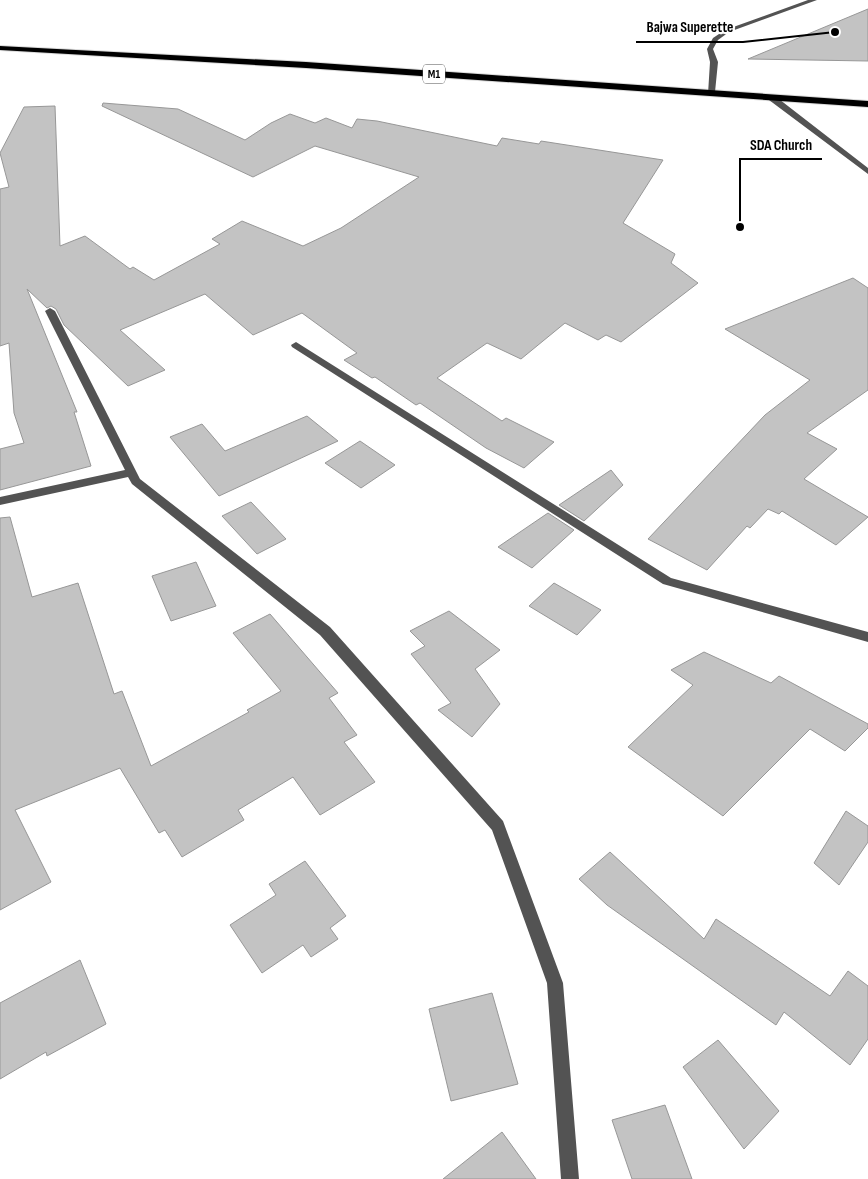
<svg xmlns="http://www.w3.org/2000/svg" width="868" height="1179" font-family="'Sofia Sans Condensed',sans-serif">
<style>
.building{fill:#c3c3c3;stroke:#979797}
.lines{fill:none;stroke-linecap:round;stroke-linejoin:round}
.highway-casing{stroke:#dbdbdb;stroke-width:2}
.minor{fill:#535353;fill-rule:evenodd}
.highway{fill:#000;fill-rule:evenodd}
.labels{text-anchor:middle;stroke-width:4.5;stroke-linejoin:round;paint-order:stroke}
.shield{fill:#fff;stroke:#4c4c4c;stroke-width:1}
.shield-label{font-size:12px;font-weight:bold;fill:#000}
.leader{fill:none;stroke:#000;stroke-width:2}
.callout-dot{fill:#000;stroke:#fff;stroke-width:2}
.callout-label{font-size:15px;text-anchor:middle;font-weight:bold;fill:#000;stroke:#fff;stroke-width:4.5;stroke-linejoin:round;paint-order:stroke}
</style>
<rect width="100%" height="100%" fill="#fff"/>
<path class="building" d="M868,9V61L748,59Z
M103,103L178,109L245,140L271,123L290,114L315,123L326,118L352,128L357,119L377,121L497,146L502,138L539,144L541,141L663,160L623,223L675,254L671,263L698,283L621,342L606,335L598,340L565,323L521,359L487,343L437,378L502,421L506,418L554,442L524,468L486,448L420,403L416,405L375,377L372,378L344,360L357,353L302,313L253,335L205,294L120,330L165,370L128,386L64,325L56,309L51,306L47,308L27,289L77,412H74L91,466L0,490V449L24,443L14,413L9,343L0,346V189L9,187L0,153L24,107L55,106L60,246L85,236L130,269L133,267L154,280L220,244L212,239L242,221L303,246L341,228L419,177L315,146L253,177L102,106Z
M853,278L868,288V390L807,433L837,449L804,479L868,517L836,545L782,511L779,514L768,509L750,528L747,526L707,570L648,539L765,415L810,380L725,329Z
M307,416L338,441L219,496L170,437L202,424L225,451Z
M360,441L395,465L361,488L325,463Z
M611,470L623,485L584,521L559,505Z
M251,502L286,539L257,554L222,516Z
M548,513L574,530L532,568L498,547Z
M10,517L32,597L78,583L114,694L122,691L151,766L249,712L247,710L281,691L233,633L270,614L338,693L329,698L357,735L344,742L375,782L320,815L293,777L238,810L244,820L182,857L165,830L159,833L120,768L15,810L51,882L0,910V518Z
M196,562L216,606L171,621L152,576Z
M554,583L601,610L577,635L529,606Z
M449,611L500,650L475,669L500,704L472,737L438,710L451,703L411,654L425,646L410,631Z
M704,652L771,683L779,676L868,724V728L845,751L810,729L723,816L628,747L693,685L671,670Z
M846,811L868,826V842L839,885L814,863Z
M610,852L704,939L716,919L830,996L848,971L868,986V1039L850,1065L784,1012L776,1025L607,905L579,879Z
M305,861L346,916L330,928L338,939L311,957L303,945L262,973L230,925L276,895L269,884Z
M80,960L106,1024L47,1056L46,1052L0,1079V1003Z
M492,993L518,1084L451,1101L429,1009Z
M718,1040L779,1111L744,1149L683,1067Z
M665,1105L692,1179H632L612,1120Z
M502,1132L536,1179H443Z"/>
<g class="lines">
<defs>
<path id="highway" d="M0,46L306,62L868,101V107L306,68L0,50Z"/>
</defs>
<use href="#highway" class="highway-casing"/>
<path class="minor" d="M808,0H817L729,32L718,40L713,49L718,62L715,92L708,94L710,62L707,49L713,38L725,30Z
M769,96H775L868,168V174L769,100Z
M50,308L55,311L140,479L330,627L503,821L563,983L579,1179H561L547,983L492,830L320,635L132,484L128,477L0,505V497L125,470L45,311Z
M296,342L671,578L868,632V642L663,584L292,347L291,345Z"/>
<use href="#highway" class="highway"/>
</g>
<g class="labels">
<rect class="shield" x="423" y="64.5" width="22" height="19" rx="4"/>
<g class="shield-label">
<text x="434" y="78">M1</text>
</g>
</g>
<path class="leader" d="M835 32L743 42H636M740 227L740 159H822"/>
<g class="callout-dot">
<circle cx="835" cy="32" r="5"/>
<circle cx="740" cy="227" r="5"/>
</g>
<g class="callout-label">
<text x="690" y="32">Bajwa Superette</text>
<text x="781" y="150">SDA Church</text>
</g>
</svg>
